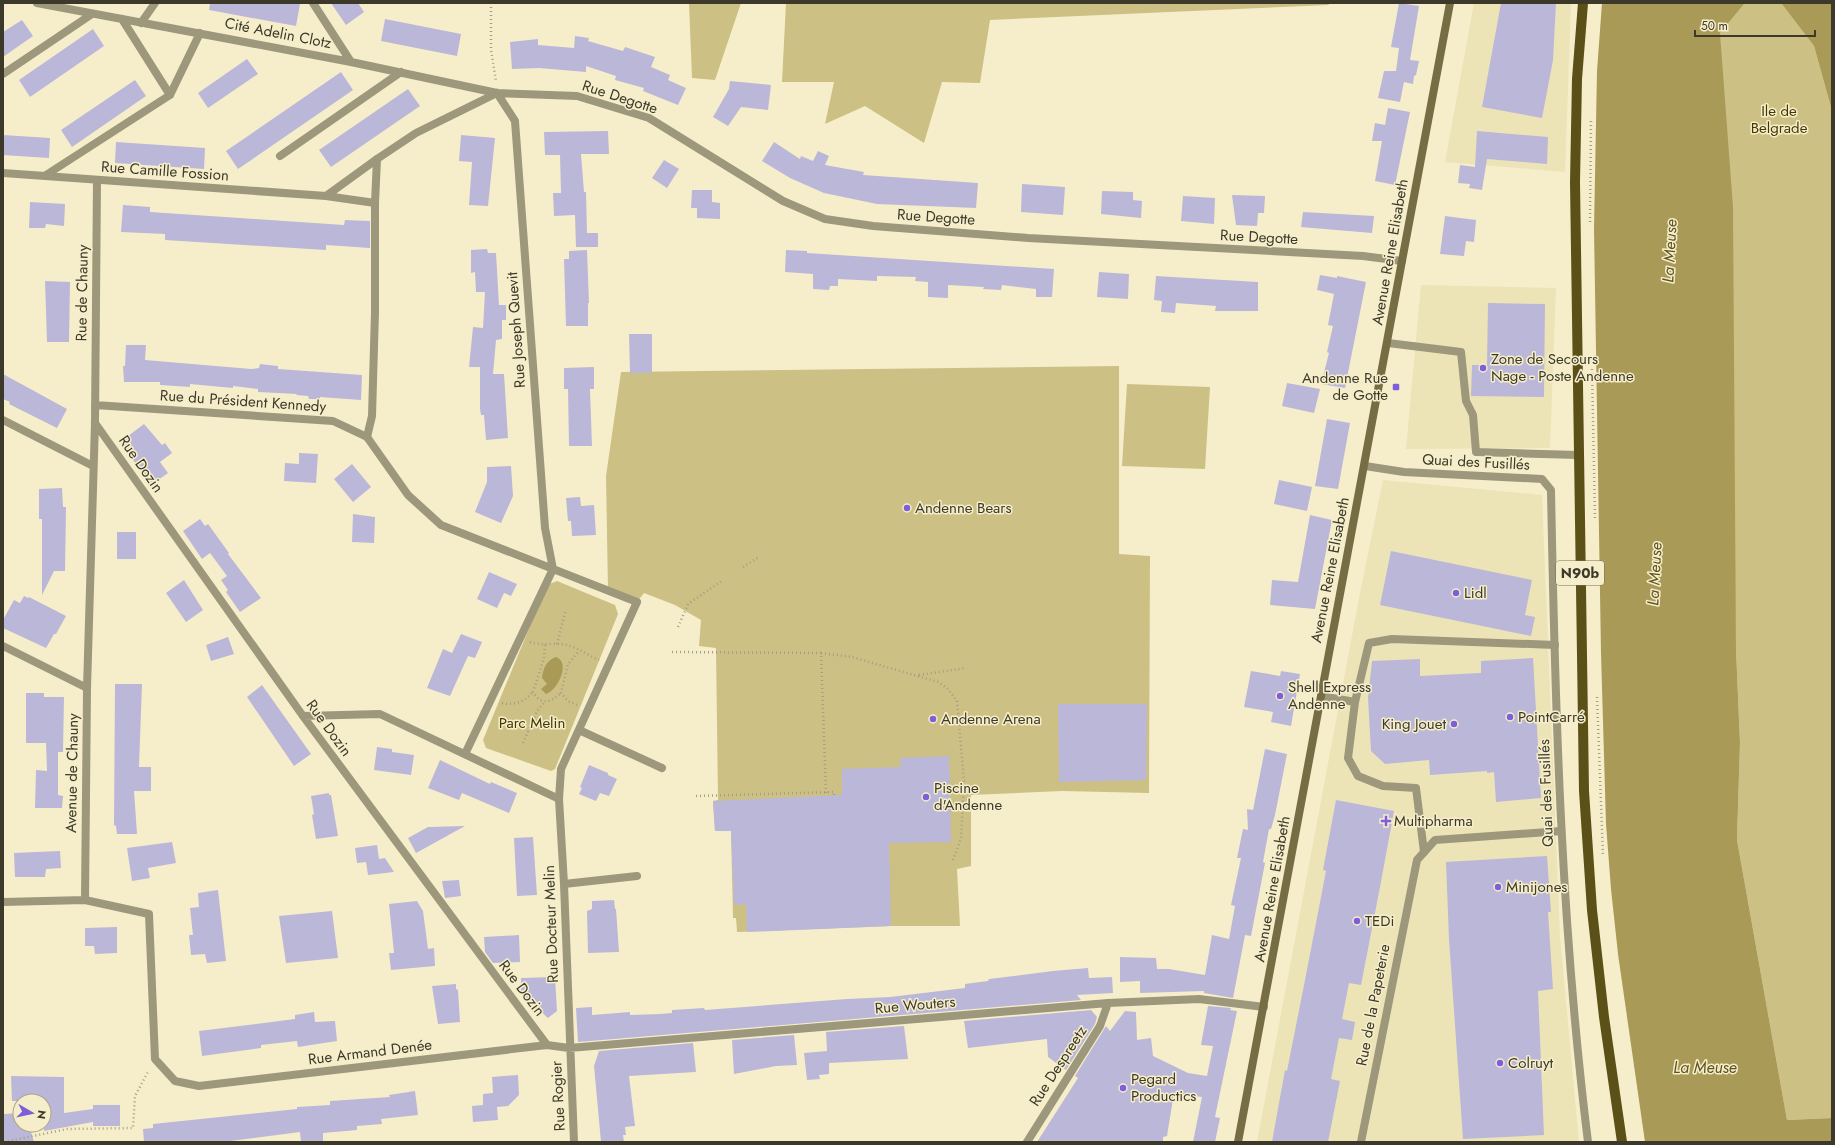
<svg xmlns="http://www.w3.org/2000/svg" width="1835" height="1145" font-family="Jost,sans-serif">
<style>
.built{fill:#ece3b7}
.green{fill:#cdc085}
.water{fill:#a99a57}
.building{fill:#bbb7d9}
.lines{fill:none;stroke-linecap:round;stroke-linejoin:round}
.path{stroke:#a49e83;stroke-width:2.5;stroke-dasharray:1 3;stroke-linecap:butt}
.service{stroke:#9d977b;stroke-width:8}
.minor{stroke:#9d977b;stroke-width:8}
.secondary{stroke:#766d44;stroke-width:8}
.primary{stroke:#5b5018;stroke-width:10}
.poi-dot{fill:#7d5fda;stroke:#f6eeca;stroke-width:1.5}
.labels{text-anchor:middle;stroke-width:3;stroke-linejoin:round;paint-order:stroke}
.shield{fill:#f6eeca;stroke:#746f5a;stroke-width:1}
.shield-label{font-size:14px;font-weight:bold;fill:#3c392a}
.street-label{font-size:15px;fill:#3c392a;stroke:#f6eeca}
.park-label{font-size:15px;fill:#433800;stroke:#f6eeca}
.poi-label{font-size:15px;fill:#3c392a;stroke:#f6eeca;text-anchor:start}
.water-label{font-size:16px;font-style:italic;fill:#5d531f;stroke:#f6eeca}
</style>
<rect width="100%" height="100%" fill="#f6eeca"/>
<path class="built" d="M1474,3H1571L1565,172L1445,162Z
M1421,285L1556,288L1550,448L1406,449Z
M1383,480L1542,495L1560,936L1579,1142H1257L1360,593Z"/>
<path class="green" d="M689,3H741L715,80L692,78Z
M786,3H1328L1329,5L990,20L980,83L942,82L924,143L865,106L825,124L834,82H782Z
M1745,3H1781L1814,46L1832,111V1118L1787,1120L1737,840L1740,743L1736,649L1720,33Z
M1119,366V554L1150,556L1149,793L1062,791L971,795V866L957,869L960,926H891L737,932L736,918H733L731,831H715L713,801L718,800L716,648L699,646L701,620L675,605L644,593L637,602L608,590L606,476L621,372Z
M1127,384L1210,387L1205,469L1122,466Z
M557,581L615,605L618,614L555,769L551,771L486,748L483,740L547,585Z"/>
<path class="water" d="M1602,3H1745L1720,33L1733,207L1736,649L1740,743L1737,840L1787,1120L1832,1118V1142H1645L1618,954L1611,889L1606,824L1601,653L1594,229L1597,71Z
M1781,3H1832V111L1814,46Z
M556,657C571,662 558,690 546,694L541,689L547,684L542,678C543,668 547,660 556,657Z"/>
<path class="building" d="M210,3H294L300,4L296,26L209,10Z
M331,3H358L364,12L346,25Z
M1399,3L1419,6L1410,60L1419,61L1416,75L1414,76L1413,84L1404,82L1400,102L1378,98L1384,71H1396L1399,48L1391,47Z
M1501,3H1556L1553,60L1542,118L1482,107Z
M385,19L461,34L457,56L381,41Z
M22,20L33,36L3,57V32Z
M93,29L104,46L30,97L19,80Z
M575,36L589,38L588,41L623,51L625,47L655,57L651,67L670,75L668,80L686,88L678,105L643,91L644,88L615,80L616,76L586,66V72L539,68L512,69L510,42L538,39V45L574,48Z
M247,59L258,74L208,108L198,93Z
M341,72L353,90L238,169L226,151Z
M135,80L146,96L72,147L61,130Z
M730,81L771,85L768,110L741,107L728,126L713,117L729,89Z
M408,89L420,106L331,167L319,150Z
M1388,108L1410,112L1395,185L1375,181L1382,141H1372L1375,123L1385,125Z
M608,131L609,154H581L584,192H586L587,233H598V247H576L575,215L554,216L553,193H561L560,155H545L544,132Z
M1477,131L1548,137L1547,164L1487,159L1482,190L1469,188L1470,184L1458,183L1460,165L1475,167Z
M3,135L50,138L49,158L3,155Z
M461,135L495,138L488,206L469,205L472,162L459,161Z
M116,142L205,148L204,169L115,163Z
M774,142L800,159L801,156L813,161L818,151L829,156L825,165L864,172L863,175L978,183L976,208L877,204L824,193L790,178L762,161Z
M664,160L679,169L667,188L652,178Z
M1022,184L1065,187L1063,215L1021,212Z
M692,190H712V202L720,203V219L697,218V208H691Z
M1102,191L1133,192V200L1142,201L1141,218L1101,214Z
M1232,195L1265,196L1264,213H1258L1257,226L1236,225Z
M1183,196L1215,198L1214,224L1181,221Z
M30,202L65,204L64,226L46,224L45,228H29Z
M123,205L150,207V212L255,219L344,225L345,220L370,221V248L326,245V250L165,240V234L121,232Z
M1303,212L1374,216L1372,233L1301,227Z
M1445,216L1476,220L1474,242L1466,241L1464,256L1440,254Z
M487,249L488,253H496L499,305H506V320H502V339L496,340L493,374H504L508,438L486,440L484,415H481L480,409V367H469L473,327L483,328L485,292H476L475,272L471,273V250Z
M587,250L589,303H588V326H566L564,259H569V251Z
M786,250L807,251V253L1054,269L1052,297H1036V289L1002,285L1001,290L983,289L984,287L948,285V298L928,297V282L915,281L916,277L877,276V281L838,279V286H830L829,290L813,289V274L785,272Z
M1099,272L1129,274L1128,299L1097,297Z
M1320,275L1337,278V276L1366,282L1345,388L1321,384L1329,353L1327,352L1333,326L1328,325L1334,294L1317,290Z
M1156,276L1258,282V311H1215L1216,306L1176,303L1175,313L1161,312L1162,301L1154,300Z
M45,281L70,282L69,342H47Z
M1488,303L1545,304L1544,397L1471,396L1472,365H1487Z
M629,334H652V373H630Z
M126,345H146L145,360L251,369L259,368L260,364L278,366V369L362,375L361,400L320,397V399H309L308,396L296,395L297,394L258,392V389L233,386V388L190,384V387L160,385V382H124L123,366H125Z
M594,367V389H590L592,446H569L568,389H564V368Z
M3,374L67,409L57,428L9,404L10,402L3,399Z
M1287,383L1320,389L1314,413L1282,406Z
M1327,419L1350,423L1338,489L1315,486Z
M144,424L162,445L165,443L172,453L160,462L168,473L151,485L120,442Z
M299,453L318,454L316,483L284,481L285,463L299,464Z
M352,464L371,487L353,502L334,479Z
M511,466L513,496L501,523L475,512L487,482V467Z
M1279,480L1312,487L1307,511L1274,504Z
M62,488L63,507H66L65,571H54L42,595V519H39V489Z
M580,497L581,506L594,505L596,535L572,536L571,521H568L566,498Z
M353,514L375,517L374,543L352,542Z
M1310,515L1332,520L1315,609L1270,605L1272,580L1298,582Z
M200,519L205,526L208,524L229,553L228,554L261,598L240,612L226,592L228,590L221,580L227,576L210,553L202,559L183,531Z
M117,532H136V559H117Z
M1391,551L1532,580L1525,615L1535,617L1531,636L1380,605Z
M489,572L517,584L511,596L504,593L497,608L477,599Z
M184,580L203,610L186,622L166,593Z
M24,596L28,598L29,597L66,616L56,634H54L46,648L3,628V620L14,600L20,603Z
M461,634L482,642L475,658L468,656L450,696L427,688L443,649L452,653Z
M228,637L234,654L211,661L206,645Z
M1533,658L1541,798L1496,802L1494,772L1487,773V771L1430,775L1429,760L1385,764L1371,751L1368,698L1372,661L1420,659V676L1481,673V661Z
M1251,671L1280,676L1281,671L1300,674L1291,726L1271,722L1273,712L1244,707Z
M115,684H142L139,767H151V791H134L137,834H117L116,826L114,825Z
M262,685L311,754L294,766L247,697Z
M26,693H44V697H64L63,752H58V795L63,796L62,808H35L36,770L47,771L46,743H26Z
M1058,704H1147L1146,780L1059,782Z
M377,747L392,749V752L414,755L411,775L374,770Z
M1265,749L1287,754L1275,815L1271,829H1269L1263,862L1265,863L1251,936L1245,935L1233,998L1204,993V991L1140,993V981L1120,982V957L1156,958L1157,969H1169L1205,975L1212,935L1229,939L1235,906L1231,905L1241,858H1237L1243,829L1248,830L1247,809L1253,810Z
M949,756L951,842L889,843L891,926L747,932L746,904L734,905L731,831H715L713,801L842,795V769L901,767L900,758Z
M440,760L490,784L491,782L517,793L509,813L462,793L459,800L428,788Z
M589,765L608,773V775L617,779L609,796L600,793L596,801L579,794L582,788L580,787Z
M329,793V795H331L338,836L316,839L312,815L314,814L311,796Z
M1336,800L1394,811L1380,887L1361,985L1349,983L1342,1019L1355,1022L1352,1040L1339,1038L1331,1079L1340,1081L1328,1142H1272L1285,1070L1287,1071L1306,975L1326,871L1323,870Z
M465,826L416,853L408,838L428,827Z
M533,837L537,895L517,896L514,838Z
M172,842L176,863L148,868L150,878L132,881L127,848Z
M377,845L379,859L385,858L394,872L368,875L366,862L357,863L355,848Z
M60,851L61,868L46,869L45,877H15L14,853Z
M1547,856L1551,912H1548L1553,989L1538,991L1544,1135L1463,1139L1449,939L1446,862Z
M459,880L461,896L445,898L442,881Z
M218,890L226,961L207,963L205,954L191,955L189,935H193L190,908L199,907L198,893Z
M614,900L615,909H616L619,952L588,953L587,911L592,909V901Z
M417,901L423,911L428,949L434,948L435,966L391,970L389,953H394L389,904Z
M332,911L338,958L286,963L279,916Z
M117,927V953L95,954L94,946H85V928Z
M519,935L520,962L493,963L485,952L484,937Z
M1088,968L1089,978L1112,977L1113,993L1077,995L1081,1000L578,1042L576,1008L592,1007V1015L630,1012V1015L660,1014L672,1013V1010L704,1008L705,1010L847,999L890,997L965,988V984L988,981L989,979L1053,971Z
M555,977L557,1011L548,1018L521,994V978Z
M456,984V989L458,990L460,1022L438,1024L432,986Z
M1208,1006L1231,1008L1230,1010L1237,1011L1215,1117L1220,1118L1215,1142H1193L1202,1097L1174,1093L1167,1136L1163,1137V1142H1037L1078,1078L1075,1076L1106,1026L1110,1031L1125,1011L1136,1012L1137,1040L1151,1038L1153,1056L1188,1073L1207,1076L1213,1046L1201,1045Z
M1091,1010L1097,1017L1095,1024L1066,1070L1048,1057L1047,1039L968,1048L964,1021Z
M314,1012L315,1022L335,1021L337,1041L298,1047L297,1041L261,1045V1048L202,1056L199,1031L295,1019V1015Z
M904,1026L908,1059L829,1063V1074L819,1075L820,1079L807,1080L804,1053L827,1051L826,1032Z
M794,1035L797,1065L776,1066L734,1074L732,1040Z
M693,1043L696,1072L629,1076L635,1126L625,1127L626,1135H623L624,1142H601L594,1066L599,1051Z
M518,1075L519,1095L508,1106L497,1107L498,1120L473,1122L472,1106L483,1105V1094L493,1093L492,1077Z
M11,1076L64,1077V1113L93,1109V1105H120V1126H93V1122L44,1131V1101H12Z
M415,1091L418,1115L381,1119L382,1124L357,1126V1130L323,1133V1141L301,1142L300,1132L223,1142H144L143,1129L153,1128V1124L297,1109V1107L330,1105V1101L390,1097L389,1095Z
M20,1113V1125H29L34,1142H3L4,1114Z"/>
<g class="lines">
<path class="path" d="M491,3V50L496,81
M1590,222L1591,121
M1592,369L1595,518
M743,567L759,557
M678,627L688,604L723,580
M530,642C543,647 557,641 570,646C580,649 589,656 599,660
M557,644L566,609
M545,645L544,658L533,692C541,706 551,702 561,693
M672,652L821,653L826,793
M821,653L852,657L938,682L948,689L957,701L964,781L961,839L953,860
M919,675L966,668
M1597,697L1603,856
M502,703C515,706 525,701 533,692
M577,705L568,701L561,693L568,664L579,651
M523,743L537,711L545,702
M696,796L834,792V795
M4,1142L67,1129L133,1128L135,1096L149,1070"/>
<path class="service" d="M1388,343L1461,352L1466,401L1473,415L1476,452L1578,455
M367,437L372,416L375,312V203
M1321,696L1355,702L1369,643L1392,639L1555,645
M1355,702L1348,758L1358,776L1383,786L1416,788L1424,852
M564,884L637,876"/>
<path class="minor" d="M37,3L351,62L497,93L577,96L649,118L783,201L825,219L873,226L1028,238L1363,256L1402,261
M313,3L351,62
M122,19L170,95
M141,23L155,3
M3,74L92,14
M497,93L515,121L545,528L553,569
M280,156L401,72
M3,173L326,196L377,159L416,133L497,93
M46,175L170,95L200,33
M97,180L95,423L87,688L85,900L149,914L155,1059L175,1081L199,1086L547,1045L569,1048L1108,1003L1199,999L1264,1007
M326,196L375,203L377,159
M95,405L333,421L367,437L408,495L441,525L637,602L561,769L559,799L564,884L574,1142
M3,420L93,466
M95,423L303,716L547,1045
M1365,466L1404,472L1542,479L1551,490C1555,707 1561,926 1588,1142
M3,646L87,688
M303,716L380,714L559,799
M579,730L662,768
M465,754L553,569
M3,902L85,900
M1027,1142L1100,1026L1108,1003
M1361,1142L1417,860L1435,840L1561,831"/>
<path class="secondary" d="M1238,1142L1450,3"/>
<path class="primary" d="M1583,3L1577,79L1575,182L1584,791L1592,910L1604,1017L1622,1142"/>
</g>
<g class="poi-dot">
<circle cx="1483" cy="368" r="4"/>
<rect x="1392" y="383" width="8" height="8" rx="2"/>
<circle cx="907" cy="508" r="4"/>
<circle cx="1456" cy="593" r="4"/>
<circle cx="1280" cy="696" r="4"/>
<circle cx="1510" cy="717" r="4"/>
<circle cx="933" cy="719" r="4"/>
<circle cx="1454" cy="724" r="4"/>
<circle cx="926" cy="797" r="4"/>
<path d="M1384 815h4v4h4v4h-4v4h-4v-4h-4v-4h4z"/>
<circle cx="1498" cy="887" r="4"/>
<circle cx="1357" cy="921" r="4"/>
<circle cx="1500" cy="1063" r="4"/>
<circle cx="1123" cy="1088" r="4"/>
</g>
<g class="labels">
<rect class="shield" x="1556" y="561" width="48" height="24" rx="3"/>
<g class="shield-label">
<text x="1580" y="578">N90b</text>
</g>
<g class="street-label">
<text transform="translate(278 33) rotate(11)" y="5">Cité Adelin Clotz</text>
<text transform="translate(620 97) rotate(18)" y="5">Rue Degotte</text>
<text transform="translate(165 171) rotate(4)" y="5">Rue Camille Fossion</text>
<text transform="translate(936 217) rotate(4)" y="5">Rue Degotte</text>
<text transform="translate(1259 237) rotate(3)" y="5">Rue Degotte</text>
<text transform="translate(1390 252) rotate(-80)" y="5">Avenue Reine Elisabeth</text>
<text transform="translate(82 293) rotate(-89)" y="5">Rue de Chauny</text>
<text transform="translate(516 330) rotate(-94)" y="5">Rue Joseph Quevit</text>
<text transform="translate(243 401) rotate(4)" y="5">Rue du Président Kennedy</text>
<text transform="translate(1476 462) rotate(3)" y="5">Quai des Fusillés</text>
<text transform="translate(141 464) rotate(55)" y="5">Rue Dozin</text>
<text transform="translate(1330 570) rotate(-79)" y="5">Avenue Reine Elisabeth</text>
<text transform="translate(329 728) rotate(54)" y="5">Rue Dozin</text>
<text transform="translate(72 773) rotate(-89)" y="5">Avenue de Chauny</text>
<text transform="translate(1546 793) rotate(-92)" y="5">Quai des Fusillés</text>
<text transform="translate(1272 889) rotate(-80)" y="5">Avenue Reine Elisabeth</text>
<text transform="translate(551 924) rotate(-92)" y="5">Rue Docteur Melin</text>
<text transform="translate(522 988) rotate(53)" y="5">Rue Dozin</text>
<text transform="translate(915 1005) rotate(-5)" y="5">Rue Wouters</text>
<text transform="translate(1373 1005) rotate(-79)" y="5">Rue de la Papeterie</text>
<text transform="translate(370 1052) rotate(-7)" y="5">Rue Armand Denée</text>
<text transform="translate(1058 1066) rotate(-57)" y="5">Rue Despreetz</text>
<text transform="translate(558 1096) rotate(-93)" y="5">Rue Rogier</text>
</g>
<g class="park-label">
<text x="1779" y="116">Ile de<tspan x="1779" dy="17">Belgrade</tspan></text>
<text x="532" y="728">Parc Melin</text>
</g>
<g class="poi-label">
<text x="1491" y="364">Zone de Secours<tspan x="1491" dy="17">Nage - Poste Andenne</tspan></text>
<text x="1388" y="383" text-anchor="end">Andenne Rue<tspan x="1388" dy="17">de Gotte</tspan></text>
<text x="915" y="513">Andenne Bears</text>
<text x="1464" y="598">Lidl</text>
<text x="1288" y="692">Shell Express<tspan x="1288" dy="17">Andenne</tspan></text>
<text x="1518" y="722">PointCarré</text>
<text x="941" y="724">Andenne Arena</text>
<text x="1446" y="729" text-anchor="end">King Jouet</text>
<text x="934" y="793">Piscine<tspan x="934" dy="17">d'Andenne</tspan></text>
<text x="1394" y="826">Multipharma</text>
<text x="1506" y="892">Minijones</text>
<text x="1365" y="926">TEDi</text>
<text x="1508" y="1068">Colruyt</text>
<text x="1131" y="1084">Pegard<tspan x="1131" dy="17">Productics</tspan></text>
</g>
<g class="water-label">
<text transform="translate(1669 251) rotate(-87)" y="6">La Meuse</text>
<text transform="translate(1654 574) rotate(-87)" y="6">La Meuse</text>
<text x="1705" y="1073">La Meuse</text>
</g>
</g>
<rect width="1835" height="1145" fill="none" stroke="#3c392a" stroke-width="8"/>
<g transform="translate(32 1113) rotate(99)"><circle r="19" fill="#f6eeca" stroke="#aca68a"/>
<path d="M0-3L7 15L0 10L-7 15Z" fill="#7d5fda"/>
<text y="-6" font-size="11" font-weight="bold" text-anchor="middle" fill="#3c392a">N</text>
</g>
<path d="M1695 30v6h120v-6" fill="none" stroke="#3c392a" stroke-width="2"/>
<text x="1701" y="30" font-size="12" fill="#3c392a" stroke="#f6eeca" stroke-width="3" paint-order="stroke">50 m</text>
</svg>
